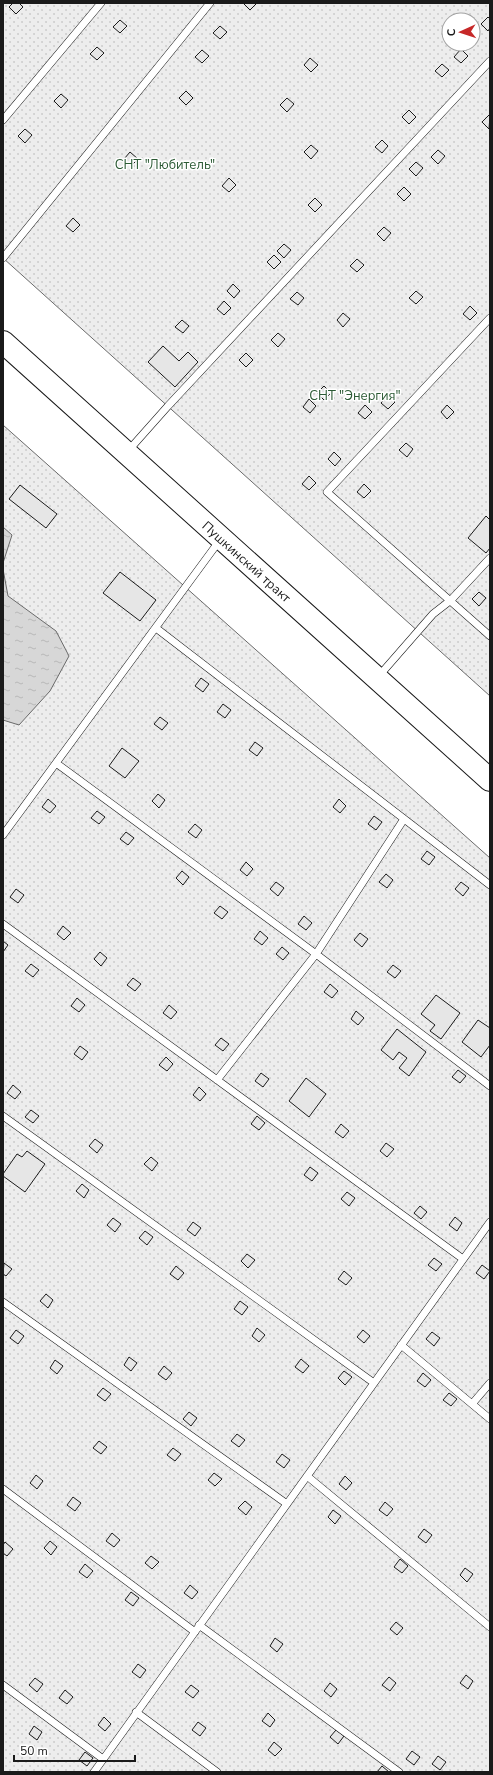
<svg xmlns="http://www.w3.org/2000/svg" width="493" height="1775" font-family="'Nunito Sans',sans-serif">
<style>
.green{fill:url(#green-dots);stroke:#6a6a6a;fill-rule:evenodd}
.water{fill:url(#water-ripples);stroke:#6a6a6a}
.building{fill:#e6e6e6;stroke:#1a1a1a}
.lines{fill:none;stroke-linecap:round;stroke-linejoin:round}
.lane-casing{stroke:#1a1a1a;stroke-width:8}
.primary-casing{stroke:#1a1a1a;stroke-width:24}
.lane{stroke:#fff;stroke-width:7}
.primary{stroke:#fff;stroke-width:22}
.labels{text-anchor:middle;stroke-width:3;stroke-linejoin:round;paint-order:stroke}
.park-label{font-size:13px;fill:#2b5a34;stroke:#fff}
.street-label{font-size:13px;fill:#1a1a1a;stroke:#fff}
</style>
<defs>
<pattern id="green-dots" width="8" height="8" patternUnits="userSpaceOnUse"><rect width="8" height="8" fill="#ededed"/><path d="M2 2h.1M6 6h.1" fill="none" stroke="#cbcbcb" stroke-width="1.8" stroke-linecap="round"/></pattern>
<pattern id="water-ripples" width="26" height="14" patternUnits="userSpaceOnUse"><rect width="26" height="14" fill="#d7d7d7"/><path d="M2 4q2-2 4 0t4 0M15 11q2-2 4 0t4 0" fill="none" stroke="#b8b8b8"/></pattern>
</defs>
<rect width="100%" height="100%" fill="#fff"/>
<path class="green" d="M3,3H490V696L3,258ZM449,20H473V44H449Z
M3,425L490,858V1772H3Z"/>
<path class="water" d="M3,527L12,535L3,563Z
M3,569L8,596L56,631L69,656L50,691L19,725L3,720Z"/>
<path class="building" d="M13,3H19L23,7L16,14L9,7Z
M243,3H257L250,10Z
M488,17L490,19V28L488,31L481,24Z
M120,20L127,26L120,33L113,27Z
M220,26L227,32L220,39L213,33Z
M97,47L104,53L97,60L90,54Z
M461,49L468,56L461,63L454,57Z
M202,50L209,56L202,63L195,57Z
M310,58L318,65L311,72L304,65Z
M442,64L449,70L442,77L435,71Z
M186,91L193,98L186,105L179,98Z
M61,94L68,100L61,108L54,101Z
M287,98L294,104L287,112L280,105Z
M409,110L416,117L409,124L402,117Z
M489,115L490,116L489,129L482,122Z
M25,129L32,135L25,143L18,136Z
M382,140L388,146L382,153L375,147Z
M311,145L318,151L311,159L304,152Z
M438,150L445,156L438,164L431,157Z
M130,152L138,159L131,166L124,159Z
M416,162L423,168L416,176L409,169Z
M229,178L236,185L229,192L222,186Z
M404,187L411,194L404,201L397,194Z
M315,198L322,205L315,212L308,205Z
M73,218L80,225L73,232L66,226Z
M384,227L391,233L384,241L377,234Z
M284,244L291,250L284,258L277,251Z
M274,255L281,262L274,269L267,262Z
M357,259L364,265L357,272L350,266Z
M233,284L240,291L234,298L227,291Z
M416,291L423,297L416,304L409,298Z
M297,292L304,298L298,305L290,299Z
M224,301L231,308L224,315L217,309Z
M470,306L477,313L470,320L463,314Z
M343,313L350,319L343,327L337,320Z
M182,320L189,326L183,333L175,327Z
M278,333L285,339L278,347L271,340Z
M163,346L179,361L188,352L198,362L175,387L148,362Z
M246,353L253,360L246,367L239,360Z
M324,386L331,393L324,400L317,393Z
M388,395L395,402L388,409L381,403Z
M309,399L316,406L310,413L303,407Z
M365,405L372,412L365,419L358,413Z
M447,405L454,412L447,419L441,412Z
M406,443L413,449L407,457L399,450Z
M334,452L341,459L335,466L328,459Z
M309,476L316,483L309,490L302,484Z
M364,484L371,491L364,498L357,492Z
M20,485L57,514L46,528L9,499Z
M486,516L490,520V548L486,553L468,538Z
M120,572L156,600L140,621L103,593Z
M479,592L486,598L479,606L472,599Z
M201,678L209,684L203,692L195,686Z
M223,704L231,710L225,718L217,712Z
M160,717L168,723L162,730L154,724Z
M255,742L263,748L257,756L249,750Z
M122,748L139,761L125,778L109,766Z
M158,794L165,800L159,808L152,801Z
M48,799L56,806L50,813L42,807Z
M339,799L346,806L340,813L333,807Z
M97,811L105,817L99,824L91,818Z
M374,816L382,822L376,830L368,824Z
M195,824L202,830L196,838L188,832Z
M126,832L134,838L128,845L120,839Z
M427,851L435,857L429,865L421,859Z
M246,862L253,869L247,876L240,870Z
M182,871L189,877L183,885L176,878Z
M386,874L393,880L387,888L379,882Z
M276,882L284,888L278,896L270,889Z
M461,882L469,888L463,896L455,889Z
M16,889L24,895L18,903L10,897Z
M220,906L228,912L222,919L214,913Z
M304,916L312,923L306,930L298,924Z
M63,926L71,933L64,940L57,934Z
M260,931L268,938L262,945L254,939Z
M360,933L368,939L362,947L354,940Z
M3,941L8,945L3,952Z
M282,947L289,953L283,960L276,954Z
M100,952L107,958L101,966L94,959Z
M31,964L39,970L33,977L25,971Z
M393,965L401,971L395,978L387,972Z
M133,978L141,984L135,991L127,985Z
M330,984L338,991L332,998L324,992Z
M436,995L460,1013L441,1039L430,1031L435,1025L421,1014Z
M77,998L85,1005L79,1012L71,1006Z
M169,1005L177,1012L171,1019L163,1013Z
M356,1011L364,1018L358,1025L351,1019Z
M478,1020L490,1028V1045L481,1057L462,1042Z
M397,1029L426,1052L409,1076L399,1068L407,1058L399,1052L393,1060L381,1050Z
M221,1038L229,1044L223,1051L215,1045Z
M80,1046L88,1052L82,1060L74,1054Z
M166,1057L173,1064L167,1071L159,1065Z
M458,1070L466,1076L460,1083L452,1077Z
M261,1073L269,1079L263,1087L255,1081Z
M306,1078L326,1094L309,1117L289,1101Z
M13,1085L21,1092L15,1099L7,1093Z
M199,1087L206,1094L200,1101L193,1095Z
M31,1110L39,1116L33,1123L25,1117Z
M257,1116L265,1123L259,1130L251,1124Z
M341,1124L349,1131L343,1138L335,1132Z
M95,1139L103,1145L97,1153L89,1146Z
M386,1143L394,1149L387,1157L380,1151Z
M27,1151L45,1164L25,1192L3,1176V1174L17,1154L22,1157Z
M151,1157L158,1163L152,1171L144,1164Z
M310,1167L318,1173L312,1181L304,1175Z
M82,1184L89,1190L84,1198L76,1191Z
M347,1192L355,1198L349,1206L341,1199Z
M420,1206L427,1212L421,1219L414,1213Z
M455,1217L462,1223L457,1231L449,1225Z
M113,1218L121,1224L115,1232L107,1225Z
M193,1222L201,1228L195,1236L187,1230Z
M145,1231L153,1237L147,1245L139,1238Z
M247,1254L255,1260L248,1268L241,1261Z
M434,1258L442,1264L436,1271L428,1265Z
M4,1263L12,1269L6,1276L3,1274Z
M482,1265L490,1271L484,1279L476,1273Z
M176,1266L184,1273L178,1280L170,1274Z
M344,1271L352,1278L346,1285L338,1279Z
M46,1294L53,1300L48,1308L40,1301Z
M240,1301L248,1307L242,1315L234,1309Z
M257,1328L265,1335L259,1342L252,1336Z
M16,1330L24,1336L18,1344L10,1338Z
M363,1330L370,1336L364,1343L357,1337Z
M432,1332L440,1338L434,1346L426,1339Z
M129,1357L137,1363L131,1371L124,1365Z
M301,1359L309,1366L303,1373L295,1367Z
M55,1360L63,1366L57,1374L50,1368Z
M164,1366L172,1373L166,1380L158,1374Z
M344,1371L352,1377L345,1385L338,1378Z
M423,1373L431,1380L425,1387L417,1381Z
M103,1388L111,1394L105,1401L97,1395Z
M449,1393L457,1399L451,1406L443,1400Z
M189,1412L197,1418L191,1426L183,1419Z
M237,1434L245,1440L239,1447L231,1441Z
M99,1441L107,1447L101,1454L93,1448Z
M173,1448L181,1454L175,1461L167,1455Z
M282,1454L290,1460L284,1468L276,1462Z
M214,1473L222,1479L215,1486L208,1480Z
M36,1475L43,1481L37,1489L30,1483Z
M345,1476L352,1483L346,1490L339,1484Z
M73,1497L81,1503L75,1511L67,1505Z
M245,1501L252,1507L246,1515L238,1508Z
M385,1502L393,1509L387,1516L379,1510Z
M333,1510L341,1516L335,1524L328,1517Z
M424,1529L432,1535L426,1543L418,1537Z
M112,1533L120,1540L114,1547L106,1541Z
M50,1541L57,1547L51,1555L44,1548Z
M5,1542L13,1549L7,1556L3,1553V1545Z
M151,1556L159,1562L152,1569L145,1563Z
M400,1559L408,1566L402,1573L394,1567Z
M85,1564L93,1571L87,1578L79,1572Z
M465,1568L473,1574L467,1582L460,1575Z
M190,1585L198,1592L192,1599L184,1593Z
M131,1592L139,1598L133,1606L125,1600Z
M396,1622L403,1628L397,1635L390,1629Z
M275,1638L283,1644L277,1652L270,1646Z
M138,1664L146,1670L140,1678L132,1672Z
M466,1675L473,1681L468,1689L460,1683Z
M389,1677L396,1683L390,1691L382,1685Z
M35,1678L43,1684L37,1692L29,1685Z
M330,1683L337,1689L331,1697L324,1691Z
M191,1685L199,1691L193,1698L185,1692Z
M65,1690L73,1697L67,1704L59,1698Z
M268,1713L275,1720L270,1727L262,1721Z
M104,1717L111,1724L105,1731L98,1725Z
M198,1722L206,1728L200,1736L192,1730Z
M34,1726L42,1732L37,1740L29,1734Z
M336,1730L344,1736L338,1744L330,1737Z
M274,1742L282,1749L275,1756L268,1750Z
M412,1751L420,1757L414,1765L406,1759Z
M85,1752L93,1758L87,1766L79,1760Z
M438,1756L446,1762L440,1770L432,1764Z
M382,1766L389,1772H377Z"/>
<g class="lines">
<defs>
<path id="lane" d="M3,120L101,3
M3,258L210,3
M490,318L327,492L490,636
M128,451L168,406L490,61
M156,628L490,885
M378,677L433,614L451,600L490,558
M56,763L316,954L490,1086
M3,835L220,540
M3,924L463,1259
M217,1080L316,954L404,819
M3,1116L374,1383
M3,1302L287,1504
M401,1345L490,1419
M472,1404L490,1383
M307,1476L490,1627
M3,1489L195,1632
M199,1625L399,1772
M3,1685L103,1759
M136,1712L217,1772
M94,1772L490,1222"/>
<g id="primary">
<path id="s1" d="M3,342L490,780"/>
</g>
</defs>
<use href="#lane" class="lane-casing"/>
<use href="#primary" class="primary-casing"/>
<use href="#lane" class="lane"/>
<use href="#primary" class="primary"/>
</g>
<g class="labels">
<g class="park-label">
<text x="165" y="169">СНТ "Любитель"</text>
<text x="355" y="400">СНТ "Энергия"</text>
</g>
<g class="street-label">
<text dy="5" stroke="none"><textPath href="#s1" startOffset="328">Пушкинский тракт</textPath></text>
</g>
</g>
<rect width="493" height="1775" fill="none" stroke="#1a1a1a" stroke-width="8"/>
<g transform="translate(461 32) rotate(267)"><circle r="19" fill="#ffffff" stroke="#a3a3a3"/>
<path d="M0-3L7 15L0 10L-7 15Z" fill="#c62828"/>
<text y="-6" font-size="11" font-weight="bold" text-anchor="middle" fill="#1a1a1a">С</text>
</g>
<path d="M14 1755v6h121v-6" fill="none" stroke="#1a1a1a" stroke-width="2"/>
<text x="20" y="1755" font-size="12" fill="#1a1a1a" stroke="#ffffff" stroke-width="3" paint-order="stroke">50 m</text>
</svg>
